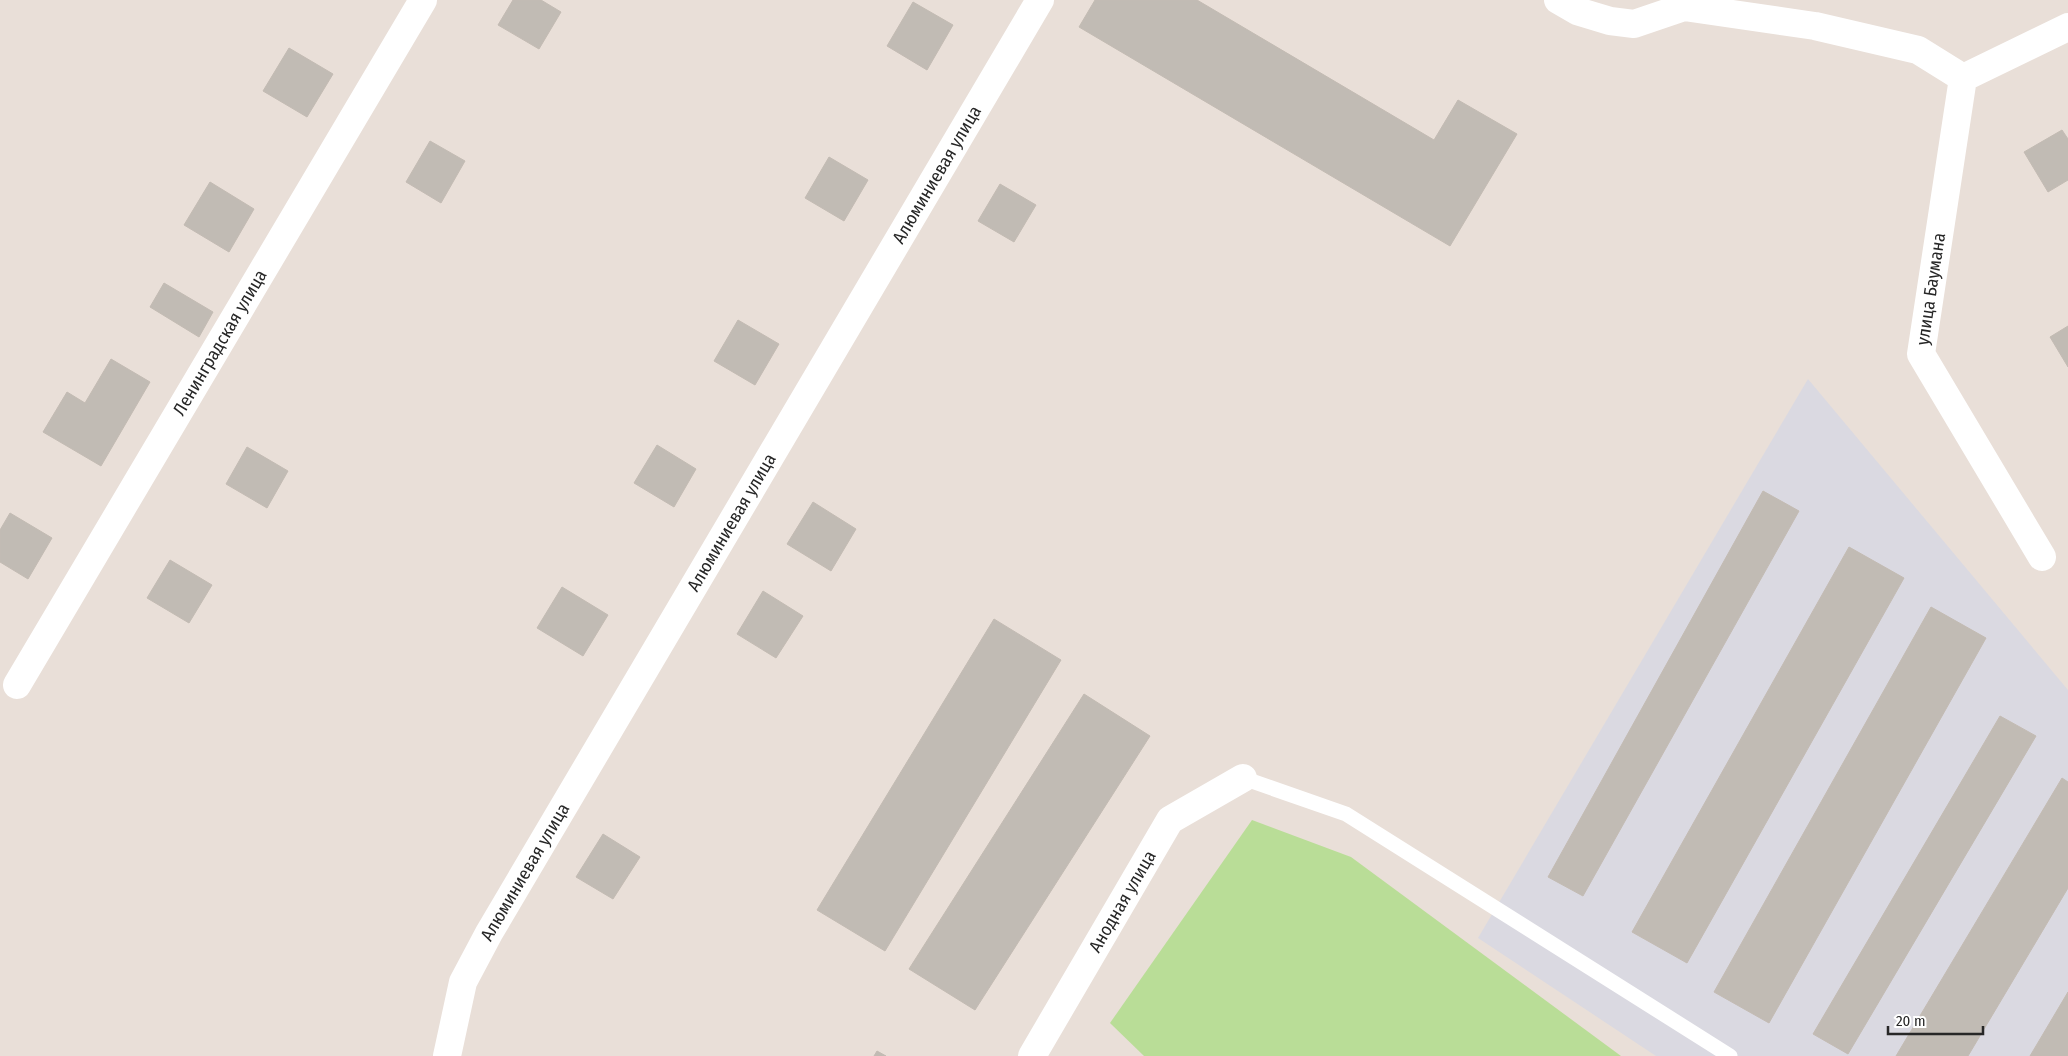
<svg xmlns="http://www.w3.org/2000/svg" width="2068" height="1056" font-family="'Fira Sans Condensed',sans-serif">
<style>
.industrial{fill:#dad9e1}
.green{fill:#b9dd97}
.building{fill:#c1bbb4;stroke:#c3bbb3}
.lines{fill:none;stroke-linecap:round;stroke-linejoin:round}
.service{stroke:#fff;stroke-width:15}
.minor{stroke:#fff;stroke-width:28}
.labels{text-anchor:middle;stroke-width:4.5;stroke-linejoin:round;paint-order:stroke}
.street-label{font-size:18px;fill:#272727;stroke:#fff}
</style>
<rect width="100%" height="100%" fill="#e9dfd8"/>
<path class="industrial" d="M1808,379L2068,690V1056H1656L1478,938Z"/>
<path class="green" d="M1252,820L1351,857L1621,1056H1144L1110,1023Z"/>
<path class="building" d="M513,0H541L561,12L539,49L498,25Z
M1095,0H1197L1434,140L1458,100L1517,134L1450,246L1079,27Z
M913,2L953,25L927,70L887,46Z
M289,48L333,74L307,117L263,91Z
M2062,130L2068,139V180L2048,192L2024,152Z
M430,141L465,161L441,203L406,182Z
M829,157L868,180L844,221L805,198Z
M210,182L254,209L229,252L184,225Z
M1000,184L1036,205L1014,242L978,221Z
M164,283L213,312L199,337L150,307Z
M738,320L779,344L755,385L714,361Z
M2068,326V367L2050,337Z
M111,359L150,382L101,466L43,432L67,392L85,403Z
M657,445L696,469L674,507L634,483Z
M247,447L288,471L267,508L226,484Z
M1763,491L1799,511L1583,896L1548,877Z
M813,502L856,529L831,571L787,544Z
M10,513L52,538L28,579L0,562V530Z
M1849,547L1904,578L1687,963L1632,932Z
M170,560L212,585L189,623L147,598Z
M562,587L608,615L583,656L537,628Z
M763,591L803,616L776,658L737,634Z
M1931,607L1986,638L1769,1023L1714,992Z
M994,619L1061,660L885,951L817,910Z
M1084,694L1150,736L975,1010L909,969Z
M2000,716L2036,736L1848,1054L1813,1034Z
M2062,778L2068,782V888L1968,1056H1896Z
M603,834L640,857L613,899L576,877Z
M2068,992V1056H2030Z
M877,1051L886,1056H874Z"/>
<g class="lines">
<path class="service" d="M1243,778L1346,814L1730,1056"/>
<g class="minor">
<path d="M1558,0L1577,11L1610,21L1634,24L1684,7L1815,26L1918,50L1963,78"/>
<path id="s1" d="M2042,557L1921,354L1963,78L2068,27"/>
<path id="s2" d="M17,685L423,0"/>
<path id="s3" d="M447,1056L463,982L489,933L1040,0"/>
<path id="s4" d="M1032,1056L1170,820L1243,778"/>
</g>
</g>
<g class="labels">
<g class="street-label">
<text dy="6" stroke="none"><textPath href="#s3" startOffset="1012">Алюминиевая улица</textPath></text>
<text dy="6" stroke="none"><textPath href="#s1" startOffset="302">улица Баумана</textPath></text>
<text dy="6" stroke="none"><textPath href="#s2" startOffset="398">Ленинградская улица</textPath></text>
<text dy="6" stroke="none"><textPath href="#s3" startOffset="608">Алюминиевая улица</textPath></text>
<text dy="6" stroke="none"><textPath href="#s3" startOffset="202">Алюминиевая улица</textPath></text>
<text dy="6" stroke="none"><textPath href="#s4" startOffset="179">Анодная улица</textPath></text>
</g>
</g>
<path d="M1888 1026v8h95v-8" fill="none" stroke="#272727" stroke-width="2.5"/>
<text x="1896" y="1026" font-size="15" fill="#272727" stroke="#ffffff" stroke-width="4" paint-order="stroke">20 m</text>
</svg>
